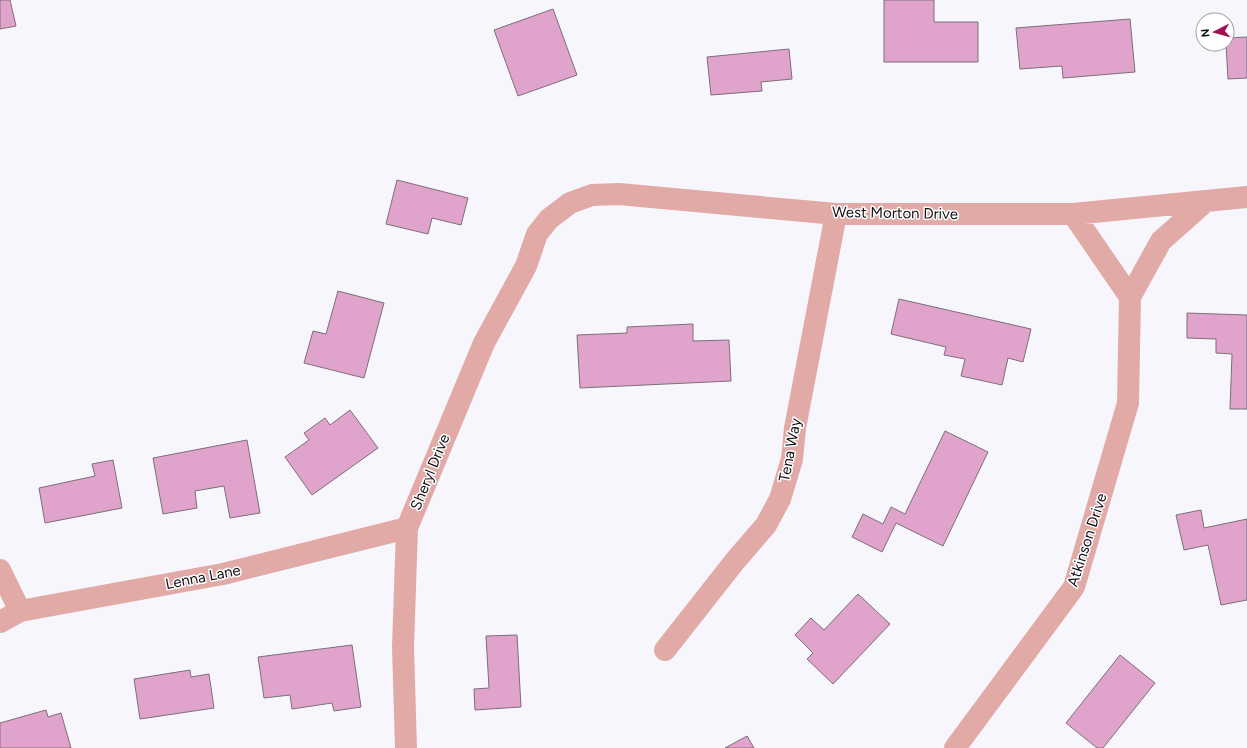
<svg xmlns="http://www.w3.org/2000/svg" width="1247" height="748" font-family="Figtree,sans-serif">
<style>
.building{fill:#e0a4cc;stroke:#7c6e77}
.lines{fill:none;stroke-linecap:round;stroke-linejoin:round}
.minor{stroke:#e1aaa6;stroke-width:22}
.labels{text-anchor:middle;stroke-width:3;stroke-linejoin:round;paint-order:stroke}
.street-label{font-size:15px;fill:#121015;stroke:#fff}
</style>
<rect width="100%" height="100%" fill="#f8f6fd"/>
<path class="building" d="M0,0H10L16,26L0,29Z
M884,0H934V22H978V62H884Z
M553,9L577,75L518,96L494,30Z
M1130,19L1135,72L1063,78L1062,66L1020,69L1016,28Z
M1247,37V78L1228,79L1226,44H1227V38Z
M789,49L792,79L761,82L762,91L711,95L707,57Z
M397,180L468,198L461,225L432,218L428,234L386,224Z
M338,291L384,303L364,378L304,363L313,331L326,334Z
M899,299L1031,329L1023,362L1008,358L1002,385L961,376L965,359L944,355L946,347L891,334Z
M1187,313L1247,315V409H1230L1232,354L1216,353V339L1187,338Z
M693,324V341L729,340L731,381L580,388L577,335L627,333V327Z
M350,410L378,448L312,495L285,457L309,440L304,433L325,418L330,425Z
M945,431L988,452L943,546L896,523L882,552L852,537L863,514L883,524L891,507L905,514Z
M247,440L260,513L230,518L224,486L195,491L197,508L163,514L153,458Z
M113,460L122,508L45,523L39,488L95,476L92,464Z
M1201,510L1204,528L1247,519V600L1221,605L1208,545L1184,550L1176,515Z
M858,594L890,624L833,684L807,659L813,653L795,635L811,618L824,630Z
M517,635L521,707L475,710L474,689L489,688L486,636Z
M352,645L361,707L334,711L332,703L292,709L290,695L264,698L258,657Z
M1120,655L1155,683L1103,748H1097L1066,723Z
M190,670L191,677L209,674L214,708L140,719L134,679Z
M46,710L48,717L61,713L71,748H0V723Z
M747,736L754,748H725Z"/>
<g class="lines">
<path class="minor" d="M1130,297L1161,241L1206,201
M0,570L20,611
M0,622L20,611L223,574L407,528
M665,650L735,561L766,525L780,499L792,459L795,428L836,214
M406,748L403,647L407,528L484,343L526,266L537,234L549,219L570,203L592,195L619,194L836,214H1073L1247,197
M955,748L1074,587L1128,403L1130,297L1073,214"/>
</g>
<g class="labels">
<g class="street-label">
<text transform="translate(895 213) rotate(1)" y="5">West Morton Drive</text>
<text transform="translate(790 450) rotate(-79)" y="5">Tena Way</text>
<text transform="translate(430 472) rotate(-68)" y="5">Sheryl Drive</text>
<text transform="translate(1087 540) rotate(-72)" y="5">Atkinson Drive</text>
<text transform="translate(203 577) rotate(-11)" y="5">Lenna Lane</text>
</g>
</g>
<g transform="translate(1215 32) rotate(264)"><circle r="19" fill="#ffffff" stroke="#a09fa1"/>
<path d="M0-3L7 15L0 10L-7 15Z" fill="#a21156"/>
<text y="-6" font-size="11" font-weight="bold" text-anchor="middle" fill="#121015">N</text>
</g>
</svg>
